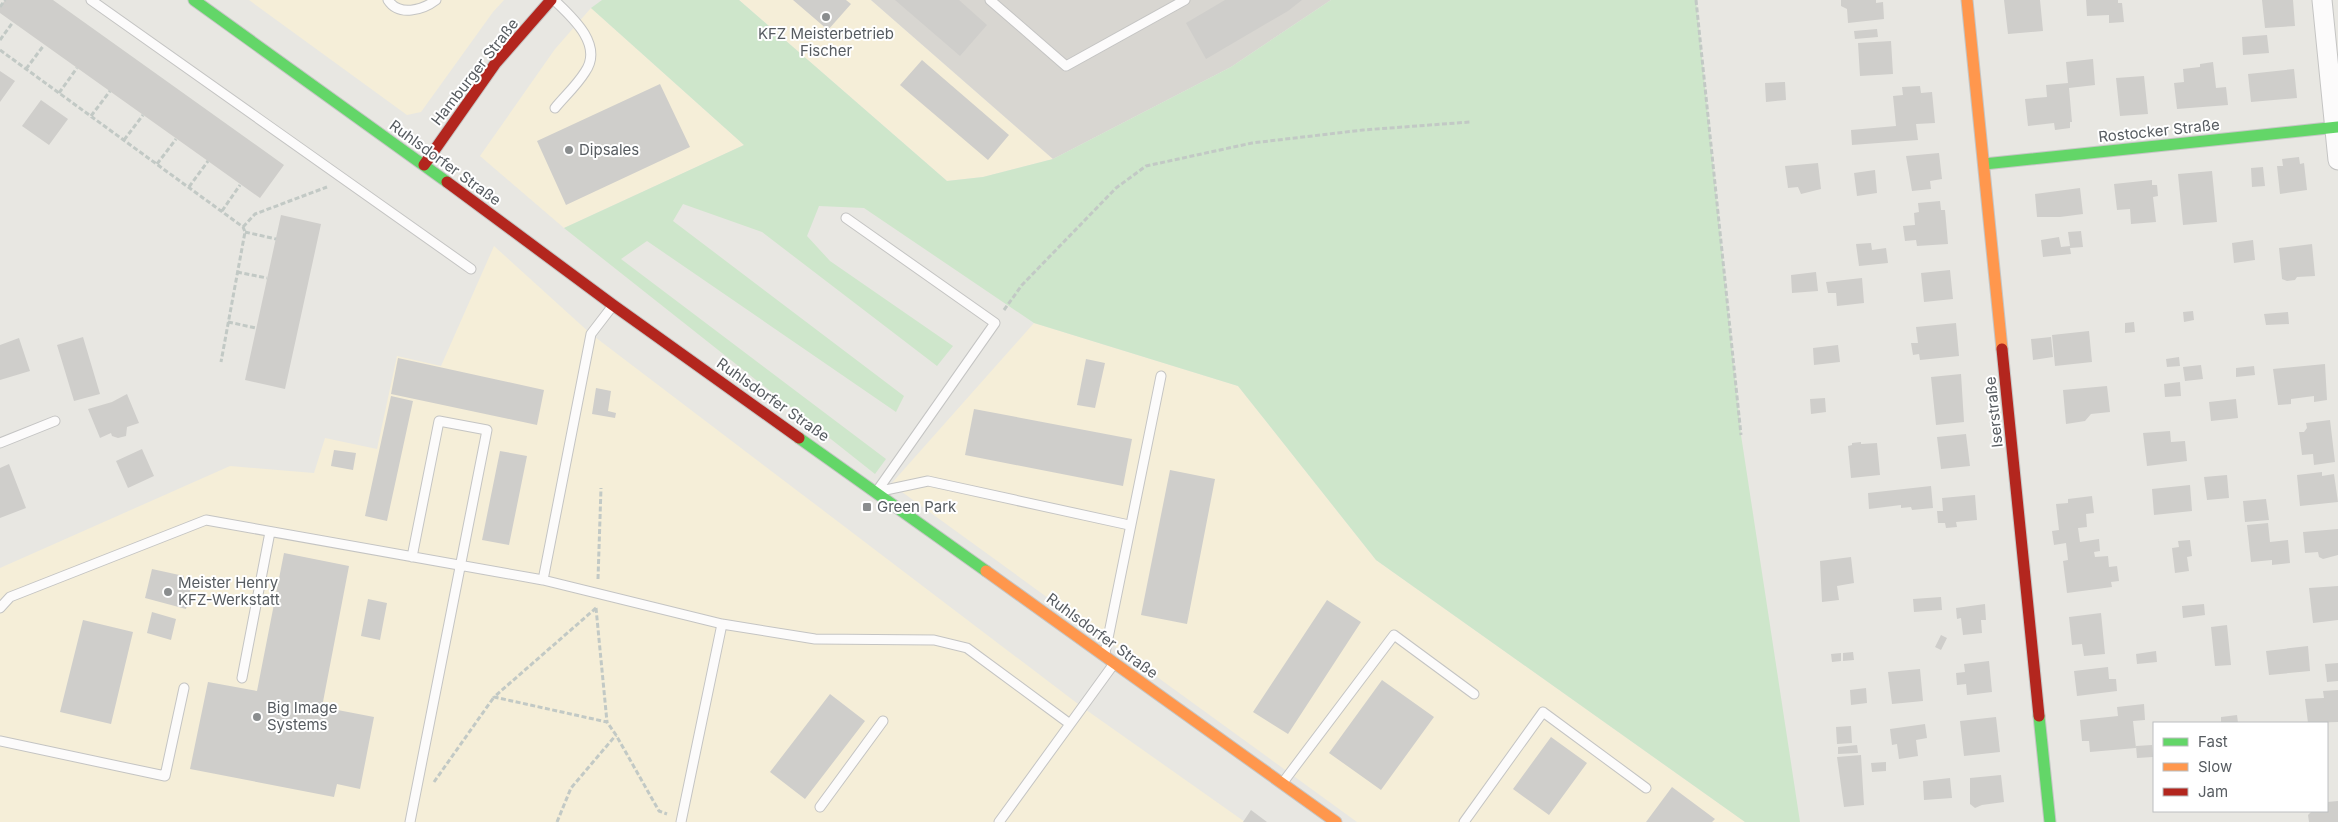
<svg xmlns="http://www.w3.org/2000/svg" width="2338" height="822" font-family="Inter,sans-serif">
<style>
.commercial{fill:#f5eed8}
.industrial{fill:#d8d6d1}
.green{fill:#cee6cb}
.building{fill:#cfcecb}
.lines{fill:none;stroke-linecap:round;stroke-linejoin:round}
.lane-casing{stroke:#c4c4c3;stroke-width:11}
.street-casing{stroke:#c4c4c3;stroke-width:21}
.fast-casing{stroke:#c5c6c5;stroke-width:13}
.slow-casing{stroke:#c5c6c5;stroke-width:13}
.jam-casing{stroke:#c5c6c5;stroke-width:13}
.path{stroke:#c2c9c5;stroke-width:3;stroke-dasharray:5 2.5;stroke-linecap:butt}
.lane{stroke:#fcfbfb;stroke-width:9}
.street{stroke:#fcfbfb;stroke-width:19}
.fast{stroke:#63d668;stroke-width:11}
.slow{stroke:#ff974d;stroke-width:11}
.jam{stroke:#b3261e;stroke-width:11}
.poi-dot{fill:#8a8d8e;stroke:#fff;stroke-width:2}
.labels{text-anchor:middle;stroke-width:4;stroke-linejoin:round;paint-order:stroke}
.poi-label{font-size:15px;fill:#575c61;stroke:#fff;text-anchor:start}
.street-label{font-size:15px;fill:#575c61;stroke:#fff}
</style>
<rect width="100%" height="100%" fill="#e8e7e2"/>
<path class="commercial" d="M249,0H504L493,12L421,112L407,115Z
M739,0H871L1053,159L983,177L947,181Z
M591,8L744,145L564,228L480,156L555,49Z
M494,246L591,334L1082,707L1245,822H0V568L230,466L314,473L325,438L377,449L397,356L441,366Z
M1034,323L1238,386L1376,560L1745,822H1357L891,484Z"/>
<path class="industrial" d="M871,0H1331L1231,67L1053,159Z"/>
<path class="green" d="M602,0H739L947,181L983,177L1053,159L1231,67L1331,0H1696L1741,435L1800,822H1745L1376,560L1238,386L1034,323L864,208L819,206L807,236L830,261L953,346L937,366L762,232L683,204L673,221L904,396L896,412L647,241L621,259L886,459L875,474L564,228L744,145L591,8Z"/>
<path class="building" d="M5,0H53L284,165L260,198L0,13V7Z
M793,0H846L851,4L828,30Z
M895,0H959L987,25L960,56Z
M1225,0H1302L1288,11L1206,59L1186,23Z
M1841,0H1876V3L1883,2L1884,19L1848,23L1847,9L1841,6Z
M2004,0H2040L2043,31L2008,34Z
M2086,0H2118V3H2122L2124,22L2109,23V15L2087,16Z
M2262,0H2293L2295,26L2265,28Z
M1877,29L1878,37L1855,39L1854,31Z
M2267,35L2269,53L2243,55L2242,37Z
M1891,41L1893,74L1860,76L1858,43Z
M2093,59L2095,85L2069,88L2072,122H2070V128L2055,130L2054,123L2028,126L2025,99L2047,97L2046,85L2068,83L2066,62Z
M922,60L1009,135L988,160L900,85Z
M2213,62L2216,88L2226,87L2228,105L2177,109L2174,83L2184,82L2183,69L2200,67V64Z
M2294,69L2297,98L2251,102L2248,74Z
M0,71L15,81L0,102Z
M2144,76L2148,114L2120,116L2116,78Z
M1785,82L1786,100L1766,102L1765,83Z
M660,84L690,147L566,205L537,141Z
M1920,86L1921,93L1932,92L1935,123L1916,124L1918,140L1852,145L1851,130L1896,126L1893,96L1903,95L1902,87Z
M41,100L68,119L49,145L22,126Z
M1939,153L1942,179L1930,181L1931,189L1912,191L1906,156Z
M2299,157L2300,164L2304,163L2307,190L2280,194L2277,166H2283L2282,159Z
M1818,163L1821,189L1801,194L1798,187L1788,188L1785,166Z
M2263,167L2265,186L2252,187L2251,168Z
M1875,170L1877,193L1857,196L1854,173Z
M2212,171L2217,222L2183,225L2178,174Z
M2152,180V185H2157L2158,196L2153,197L2156,222L2131,224L2130,209L2117,210L2114,184Z
M2080,188L2083,214L2060,217H2037L2035,194Z
M1940,201L1941,210H1945L1948,244L1917,246L1916,240L1905,241L1903,226L1915,225L1914,213L1919,212L1918,203Z
M281,215L321,224L285,389L245,380Z
M2081,231L2083,247L2070,248L2071,254L2043,257L2041,240L2059,237L2061,247L2070,246L2068,232Z
M2253,240L2255,260L2234,263L2232,243Z
M1871,243L1872,250L1886,248L1888,263L1859,266L1856,244Z
M2312,244L2315,276L2297,277L2295,280L2287,281L2282,279L2279,248Z
M1950,270L1953,299L1924,302L1921,273Z
M1816,272L1818,291L1792,293L1791,275Z
M1862,278L1864,303L1837,306L1836,293H1828L1826,282Z
M2193,311L2194,320L2184,322L2183,312Z
M2288,312L2289,324L2266,325L2264,314Z
M2134,322L2135,332L2125,333V323Z
M1956,323L1959,356L1920,360L1919,354L1913,355L1911,343H1918L1916,327Z
M2089,331L2092,362L2055,366L2052,335Z
M83,337L100,394L74,401L57,345Z
M2051,337L2053,357L2033,360L2031,339Z
M19,338L30,371L0,380V345Z
M1838,345L1840,362L1814,365L1813,348Z
M2179,357L2180,366L2167,367L2166,359Z
M398,358L544,390L537,425L391,394Z
M1086,359L1105,363L1095,408L1077,405Z
M2325,364L2327,400L2314,402V396L2291,399V404L2278,405L2273,369Z
M2201,365L2203,379L2185,381L2183,367Z
M2254,366L2255,375L2236,377V368Z
M1961,374L1964,422L1936,425L1931,377Z
M2180,382L2181,396L2165,397L2164,384Z
M2107,386L2110,412L2091,414L2085,421L2066,424L2063,390Z
M596,388L611,391L608,411L616,413L615,418L592,414Z
M127,394L139,423L127,427L126,436L118,438L112,436L111,433L100,438L88,409L112,402Z
M391,396L413,401L387,521L365,516Z
M1825,398L1826,412L1811,414L1810,399Z
M2236,399L2238,418L2211,421L2209,402Z
M974,409L1132,439L1123,486L965,455Z
M2330,420L2335,462L2314,465L2313,454L2302,455L2299,432H2304L2307,428L2306,423Z
M2170,431L2171,442L2185,441L2187,461L2147,466L2143,433Z
M1966,434L1970,466L1941,469L1937,437Z
M1861,442V444L1877,443L1880,475L1851,478L1848,446L1852,445V443Z
M142,449L154,476L128,488L116,461Z
M334,450L356,453L353,470L331,466Z
M500,451L527,456L509,545L482,540Z
M9,464L26,508L0,518V468Z
M1170,470L1215,479L1187,624L1141,615Z
M2322,472V476L2334,474L2338,502L2300,506L2297,475Z
M2227,475L2229,498L2207,500L2204,477Z
M2190,485L2192,511L2154,515L2152,489Z
M1931,486L1933,508L1912,510L1911,507L1901,508V505L1869,509L1868,493Z
M1975,495L1977,520L1956,522L1957,527L1946,528L1945,523H1938L1937,511H1943L1942,498Z
M2092,496L2094,513L2086,514L2087,527L2078,528L2080,542L2099,539L2100,551L2094,552L2095,557L2108,556L2109,567L2117,566L2119,581L2111,582L2112,587L2067,593L2063,561L2068,560L2066,543L2054,545L2052,531L2059,530L2056,504L2068,503V499Z
M2266,499L2269,520L2245,522L2243,501Z
M2268,523L2270,542L2288,540L2290,563L2272,565V560L2251,562L2247,525Z
M2338,529V555L2323,559L2319,557L2318,552L2305,553L2303,532Z
M2190,540L2192,556L2187,557L2189,571L2175,573L2172,548L2179,547L2178,541Z
M284,553L349,566L322,707L374,717L360,789L337,784L334,797L190,769L208,682L257,691Z
M1851,557L1854,583L1837,586L1839,600L1822,602L1820,561Z
M152,569L184,576L183,583L191,587L186,609L145,598Z
M2338,586V620L2313,623L2309,588Z
M1941,597L1942,610L1914,612L1913,599Z
M368,599L387,603L380,640L361,636Z
M1327,600L1361,622L1288,734L1253,712Z
M1985,604L1986,620H1981L1982,633L1963,635L1961,618L1957,619L1956,608Z
M2204,604L2205,615L2183,618L2182,606Z
M152,612L176,619L171,640L147,633Z
M2101,613L2105,654L2084,656L2082,644L2072,645L2069,617Z
M83,620L133,632L111,724L60,712Z
M2227,625L2231,665L2215,666L2211,627Z
M1941,635L1947,638L1941,650L1935,647Z
M2308,646L2310,671L2269,675L2266,651Z
M2156,651L2157,662L2137,664L2136,654Z
M1853,652L1854,660L1843,661V653Z
M1841,653V661L1832,662L1831,654Z
M1989,661L1992,692L1967,695L1966,684L1957,685L1956,673L1965,672L1964,664Z
M2338,663V681L2327,682L2325,664Z
M2108,667L2109,679H2116L2117,691L2077,696L2074,671Z
M1920,669L1923,701L1892,704L1888,672Z
M1382,680L1434,717L1381,790L1329,753Z
M1866,688L1867,703L1851,705L1850,690Z
M2338,690V722L2308,723L2305,699L2324,698L2323,691Z
M830,694L865,721L805,799L770,772Z
M2144,704L2145,720L2133,721L2136,748L2090,752L2089,741H2082L2080,720L2118,716L2117,707Z
M2237,715L2238,723H2221V717Z
M1996,717L2000,752L1964,756L1960,721Z
M1925,724L1927,738L1916,740L1918,756L1899,759L1897,744L1892,745L1890,729Z
M1851,726L1852,743L1837,744L1836,727Z
M1551,737L1587,763L1549,815L1513,789Z
M1857,745L1858,753L1838,754V747Z
M2152,745L2153,757L2137,758L2136,746Z
M1861,755L1864,805L1844,807L1837,757Z
M1886,762V771L1872,772L1871,763Z
M2001,775L2004,802L1982,805L1975,808L1970,804V778Z
M1950,778L1952,798L1924,800L1923,781Z
M1672,787L1715,819L1712,822H1646Z
M2338,801V822H2309L2308,815L2312,811H2327V802Z
M1251,810L1267,822H1243Z"/>
<g class="lines">
<defs>
<path id="lane" d="M91,0L471,269
M388,0C399,17 423,10 436,0
M554,0C572,17 604,45 585,72C577,85 564,97 555,108
M990,0L1066,66L1185,0
M846,218L995,323L877,491
M0,443L55,421
M881,491L928,481L1129,525
M543,580L591,334L611,308
M0,608L10,597L206,520L543,580L722,624L815,639L934,640L967,648L1070,724
M1105,653L1161,376
M242,678L270,532
M0,741L165,776L184,688
M1284,781L1394,635L1474,694
M820,807L883,721
M410,822L487,430L439,421L412,557
M681,822L722,624
M999,822L1113,665
M1464,822L1543,712L1646,788"/>
<path id="street" d="M2322,0L2338,160"/>
<path id="fast" d="M194,0L447,182
M1984,164L2338,127
M799,438L986,571
M2039,716L2050,822"/>
<path id="slow" d="M1967,0L2002,349
M986,571L1336,822"/>
<path id="jam" d="M424,165L495,64L551,0
M447,182L613,305L799,438
M2002,349L2039,716"/>
</defs>
<use href="#lane" class="lane-casing"/>
<use href="#street" class="street-casing"/>
<use href="#fast" class="fast-casing"/>
<use href="#slow" class="slow-casing"/>
<use href="#jam" class="jam-casing"/>
<path class="path" d="M1696,0L1741,435
M0,7L5,0
M0,40L13,22
M0,50L243,227L245,232L221,362
M26,69L44,45
M59,93L77,68
M91,116L110,91
M124,140L143,115
M157,164L176,139
M189,187L208,161
M222,211L240,185
M243,227L255,214L327,187
M245,232L276,239
M237,272L267,278
M1004,310L1022,285L1116,188L1146,166L1252,143L1363,130L1470,122
M228,322L256,328
M598,579L601,488
M596,608L494,697L607,722L616,735L659,811L667,814
M596,608L607,722
M434,782L494,697
M557,822L571,788L616,735"/>
<use href="#lane" class="lane"/>
<use href="#street" class="street"/>
<use href="#fast" class="fast"/>
<use href="#slow" class="slow"/>
<use href="#jam" class="jam"/>
</g>
<g class="poi-dot">
<circle cx="826" cy="17" r="5"/>
<circle cx="569" cy="150" r="5"/>
<rect x="862" y="502" width="10" height="10" rx="2.5"/>
<circle cx="168" cy="592" r="5"/>
<circle cx="257" cy="717" r="5"/>
</g>
<g class="labels">
<g class="poi-label">
<text x="826" y="39" text-anchor="middle">KFZ Meisterbetrieb<tspan x="826" dy="17">Fischer</tspan></text>
<text x="579" y="155">Dipsales</text>
<text x="877" y="512">Green Park</text>
<text x="178" y="588">Meister Henry<tspan x="178" dy="17">KFZ-Werkstatt</tspan></text>
<text x="267" y="713">Big Image<tspan x="267" dy="17">Systems</tspan></text>
</g>
<g class="street-label">
<text transform="translate(475 72) rotate(-52)" y="5">Hamburger Straße</text>
<text transform="translate(2159 131) rotate(-6)" y="5">Rostocker Straße</text>
<text transform="translate(445 163) rotate(36)" y="5">Ruhlsdorfer Straße</text>
<text transform="translate(773 400) rotate(35)" y="5">Ruhlsdorfer Straße</text>
<text transform="translate(1994 412) rotate(-96)" y="5">Iserstraße</text>
<text transform="translate(1102 636) rotate(36)" y="5">Ruhlsdorfer Straße</text>
</g>
</g>
<rect x="2153" y="722" width="175" height="90" fill="#ffffff" stroke="#bcbec0"/>
<rect x="2163" y="738" width="25" height="8" fill="#63d668" stroke="#bcbec0"/>
<text x="2198" y="747" font-size="15" fill="#575c61">Fast</text>
<rect x="2163" y="763" width="25" height="8" fill="#ff974d" stroke="#bcbec0"/>
<text x="2198" y="772" font-size="15" fill="#575c61">Slow</text>
<rect x="2163" y="788" width="25" height="8" fill="#b3261e" stroke="#bcbec0"/>
<text x="2198" y="797" font-size="15" fill="#575c61">Jam</text>
</svg>
